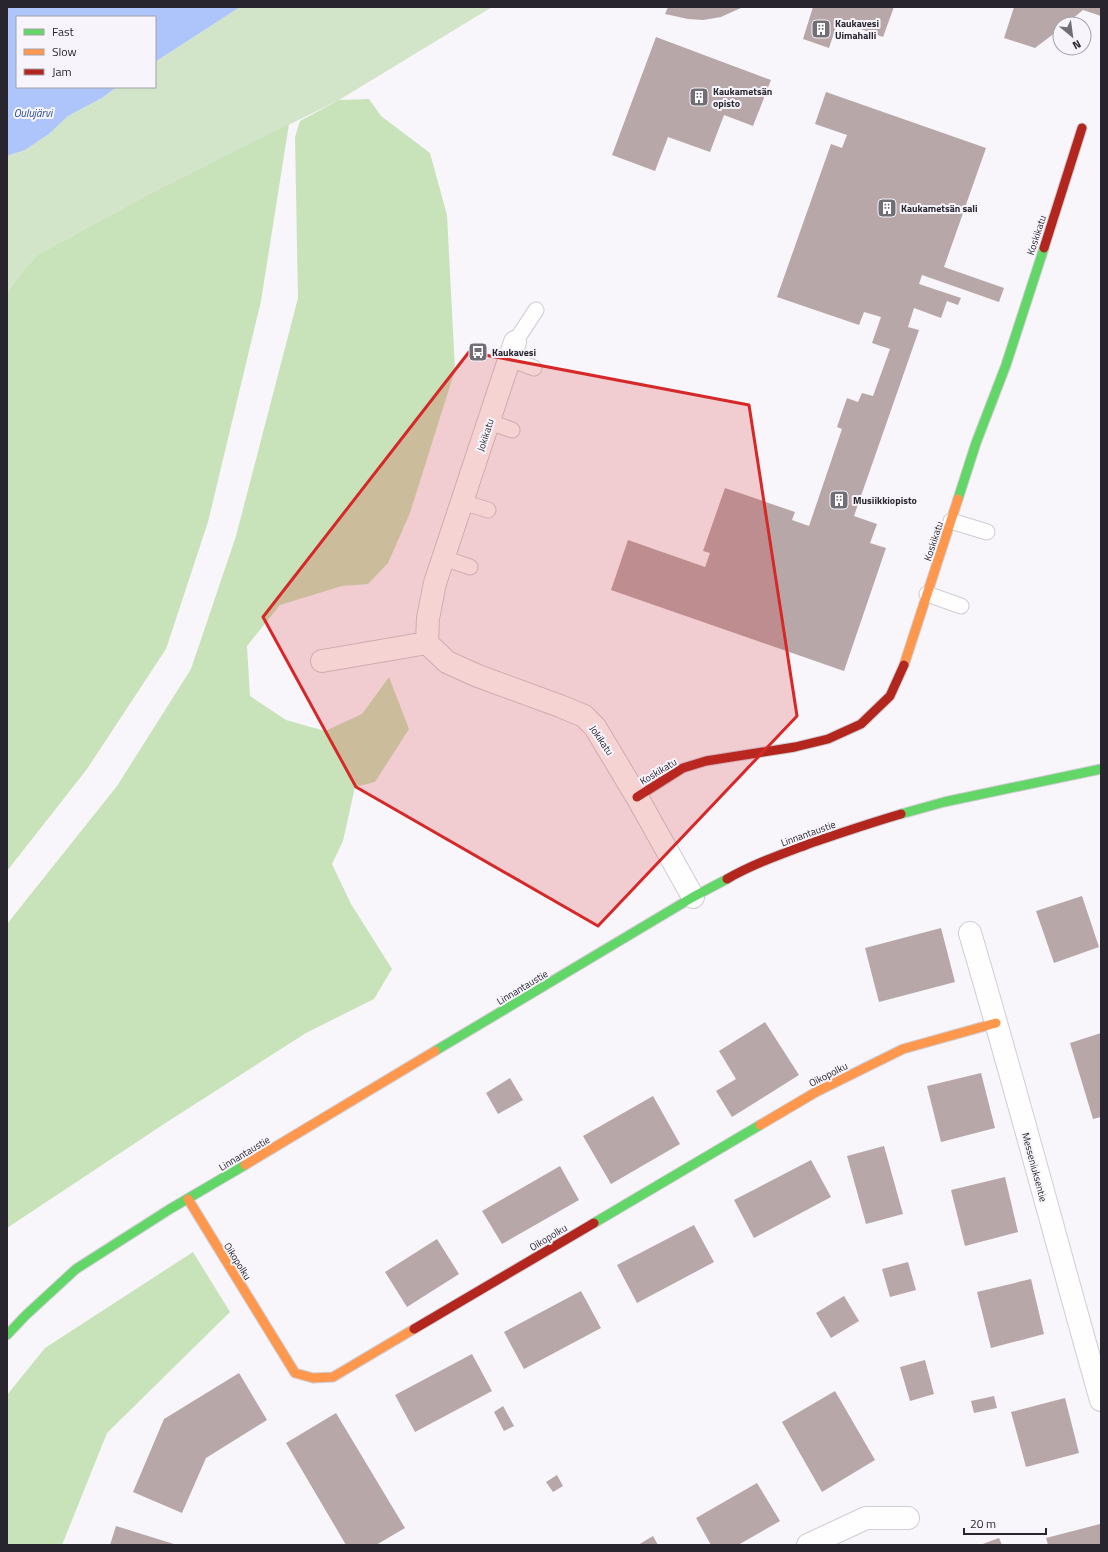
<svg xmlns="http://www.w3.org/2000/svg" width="1108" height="1552" font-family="'Titillium Web',sans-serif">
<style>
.green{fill:#d2e5c8}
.forest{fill:#c8e3ba}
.water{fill:#adc5fb}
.building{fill:#b8a7a9}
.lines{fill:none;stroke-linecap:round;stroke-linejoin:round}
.lane-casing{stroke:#cfccd3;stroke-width:17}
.street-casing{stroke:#cfccd3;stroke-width:24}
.fast-casing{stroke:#cfccd3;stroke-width:11}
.slow-casing{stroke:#cfccd3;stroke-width:11}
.jam-casing{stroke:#cfccd3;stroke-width:11}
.lane{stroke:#fefefe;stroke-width:15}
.street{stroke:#fefefe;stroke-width:22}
.fast{stroke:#63d668;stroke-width:9}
.slow{stroke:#ff974d;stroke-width:9}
.jam{stroke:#b3261e;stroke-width:9}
.marked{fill:#d62828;fill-opacity:0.2;stroke:#d62828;stroke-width:3;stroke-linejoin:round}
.labels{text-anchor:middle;stroke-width:4;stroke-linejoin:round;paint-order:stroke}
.poi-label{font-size:10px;font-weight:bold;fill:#28252f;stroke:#f7f5fb;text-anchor:start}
.street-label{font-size:10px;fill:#28252f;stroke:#f7f5fb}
.water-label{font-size:11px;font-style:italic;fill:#2a4ca3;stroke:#f7f5fb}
</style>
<rect width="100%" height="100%" fill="#f8f6fa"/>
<path class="green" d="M240,7H492L339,100L149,194L37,255L20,274L7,293V156L25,150L49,134L68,116L102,98L117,87H155V62Z"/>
<path class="forest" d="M369,99L381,116L430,153L447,215L455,370L410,513L388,563L368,584L342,586L280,605L247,646L250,696L286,720L325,731L362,714L389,677L409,729L375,782L355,787L343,841L332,864L351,904L392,969L374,999L306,1033L167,1122L7,1228V924L117,786L191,669L236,536L298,298L295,137L300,121L339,100Z
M289,124L261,301L208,522L166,649L87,769L7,871V293L20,274L37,255L149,194Z
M193,1252L230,1312L107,1433L62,1545H7V1395L45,1348Z"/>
<path class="water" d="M7,7H240L155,62V17H17V87H117L102,98L68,116L49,134L25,150L7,156Z"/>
<path class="building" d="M668,7H743L721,17L703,20L688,19L665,14Z
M813,7H894L883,37L838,21L829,48L803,39Z
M1014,7H1101V16L1083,10L1066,24H1060V29L1035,48L1004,38Z
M656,37L771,80L753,126L724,115L710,152L668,137L655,171L612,155Z
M826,92L986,148L944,267L1004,288L999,302L922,275L919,284L961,298L958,305L947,301L941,318L914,308L908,327L919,330L854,516L877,524L870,543L886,548L844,671L611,590L628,540L705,567L710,553L703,551L725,488L795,512L792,520L809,526L842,429L837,427L847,398L858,402L862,393L873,396L890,349L872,343L881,317L864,312L859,325L777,297L831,144L842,148L847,135L815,124Z
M1082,896L1099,947L1054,963L1036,911Z
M941,928L955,982L879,1002L865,948Z
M765,1022L799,1075L732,1117L716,1091L736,1079L719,1051Z
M1101,1033V1117L1093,1119L1070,1043Z
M981,1073L995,1128L941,1142L927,1086Z
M510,1078L523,1100L498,1114L486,1093Z
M653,1096L680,1144L611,1184L583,1136Z
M884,1146L903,1214L866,1224L847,1156Z
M811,1160L831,1197L754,1238L734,1200Z
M560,1166L579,1200L502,1244L482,1211Z
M1005,1177L1018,1232L965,1246L951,1190Z
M694,1225L714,1262L637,1303L617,1265Z
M437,1239L459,1274L407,1307L385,1272Z
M908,1262L916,1290L890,1297L882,1269Z
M1031,1279L1044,1334L991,1348L977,1292Z
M581,1291L601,1328L524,1369L504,1332Z
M844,1296L859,1321L831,1338L816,1313Z
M472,1354L492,1391L415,1432L395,1395Z
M925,1360L934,1394L910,1401L900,1367Z
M239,1373L267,1420L206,1458L182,1513L133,1492L164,1419Z
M835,1391L875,1460L822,1492L782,1422Z
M994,1396L997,1408L974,1413L971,1401Z
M1065,1398L1079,1453L1026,1467L1011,1412Z
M503,1406L514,1426L504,1431L494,1412Z
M336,1413L405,1528L376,1545H346L286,1443Z
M557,1475L563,1486L553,1492L546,1482Z
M757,1483L780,1521L738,1545H711L696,1518Z
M1100,1524L1101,1545H1048L1046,1538Z
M116,1526L177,1545H110Z
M653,1536L658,1545H638Z
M999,1538L1002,1545H980Z"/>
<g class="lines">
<defs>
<path id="lane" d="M515,342L536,310
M510,359L534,368
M489,422L512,430
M462,502L488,510
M951,521L987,532
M444,558L470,567
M927,594L961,606"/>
<path id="street" d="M427,643L428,618L435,583L515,342
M322,661L427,643L447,662L478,676L560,706L584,716L595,727L637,797L693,897
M970,933C1016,1088 1057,1245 1101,1400
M808,1545L866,1518H908"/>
<path id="fast" d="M958,499L976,443L1006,365L1044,248
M901,814L944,802L1101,769
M435,1051L693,897L727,879
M594,1223L760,1125
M7,1335L26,1315L76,1269L170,1209L245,1165"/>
<path id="slow" d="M904,665L958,499
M760,1125L816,1092L903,1049L996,1023
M245,1165L435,1051
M188,1199L295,1373L313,1378L333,1377L414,1329"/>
<path id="jam" d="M1044,248L1082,128
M637,797L683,768L706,761L795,747L828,739L861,724L890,696L904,665
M727,879C753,864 782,854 811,843C841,833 870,823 901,814
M414,1329L594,1223"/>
</defs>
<use href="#lane" class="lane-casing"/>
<use href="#street" class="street-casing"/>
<use href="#fast" class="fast-casing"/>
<use href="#slow" class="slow-casing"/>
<use href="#jam" class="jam-casing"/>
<use href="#lane" class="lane"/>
<use href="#street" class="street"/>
<use href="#fast" class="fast"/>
<use href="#slow" class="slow"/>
<use href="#jam" class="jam"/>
</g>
<path class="marked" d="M469,352L749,405L797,716L598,926L356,787L263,617Z"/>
<defs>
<symbol id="building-square" viewBox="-11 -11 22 22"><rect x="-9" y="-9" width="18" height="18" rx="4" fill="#716e76" stroke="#f7f5fb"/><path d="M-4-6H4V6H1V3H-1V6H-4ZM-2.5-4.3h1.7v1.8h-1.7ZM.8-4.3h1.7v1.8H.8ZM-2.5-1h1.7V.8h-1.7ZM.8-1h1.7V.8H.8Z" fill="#fff"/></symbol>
<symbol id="bus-square" viewBox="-11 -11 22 22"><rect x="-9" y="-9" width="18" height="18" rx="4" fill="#716e76" stroke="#f7f5fb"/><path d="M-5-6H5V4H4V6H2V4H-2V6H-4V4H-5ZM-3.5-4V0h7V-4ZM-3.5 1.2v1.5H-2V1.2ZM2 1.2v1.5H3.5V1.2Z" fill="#fff"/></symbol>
</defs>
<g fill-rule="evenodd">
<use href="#building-square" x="810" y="18" width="22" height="22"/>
<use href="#building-square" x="688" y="86" width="22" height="22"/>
<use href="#building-square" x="876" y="197" width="22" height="22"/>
<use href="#bus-square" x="467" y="341" width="22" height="22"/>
<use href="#building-square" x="828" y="489" width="22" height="22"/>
</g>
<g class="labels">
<g class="poi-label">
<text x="835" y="27">Kaukavesi<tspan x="835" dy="12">Uimahalli</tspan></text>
<text x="713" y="95">Kaukametsän<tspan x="713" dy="12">opisto</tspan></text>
<text x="901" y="212">Kaukametsän sali</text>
<text x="492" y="356">Kaukavesi</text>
<text x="853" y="504">Musiikkiopisto</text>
</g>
<g class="street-label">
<text transform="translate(1036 235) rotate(-72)" y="4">Koskikatu</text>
<text transform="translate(485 435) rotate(-72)" y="4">Jokikatu</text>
<text transform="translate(933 541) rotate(-72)" y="4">Koskikatu</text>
<text transform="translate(602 740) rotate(56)" y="4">Jokikatu</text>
<text transform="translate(658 771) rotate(-31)" y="4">Koskikatu</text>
<text transform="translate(808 833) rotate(-20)" y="4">Linnantaustie</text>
<text transform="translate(522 987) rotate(-31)" y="4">Linnantaustie</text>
<text transform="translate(828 1074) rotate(-27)" y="4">Oikopolku</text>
<text transform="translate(244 1153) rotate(-31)" y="4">Linnantaustie</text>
<text transform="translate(1035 1167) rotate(75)" y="4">Messeniuksentie</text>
<text transform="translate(548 1237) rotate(-31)" y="4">Oikopolku</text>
<text transform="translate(238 1261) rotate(58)" y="4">Oikopolku</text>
</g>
<g class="water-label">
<text x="33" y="117">Oulujärvi</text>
</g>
</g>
<rect width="1108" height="1552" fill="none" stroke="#28252f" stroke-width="16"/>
<rect x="16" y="16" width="140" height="72" fill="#f7f5fb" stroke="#a4a2a9"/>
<rect x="24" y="29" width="20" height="6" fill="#63d668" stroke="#a4a2a9"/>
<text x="52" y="36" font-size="12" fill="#28252f">Fast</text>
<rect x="24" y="49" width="20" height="6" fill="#ff974d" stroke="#a4a2a9"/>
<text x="52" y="56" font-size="12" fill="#28252f">Slow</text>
<rect x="24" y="69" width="20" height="6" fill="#b3261e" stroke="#a4a2a9"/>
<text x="52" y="76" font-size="12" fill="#28252f">Jam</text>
<g transform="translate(1072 36) rotate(151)"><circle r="19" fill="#f7f5fb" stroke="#a4a2a9"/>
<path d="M0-3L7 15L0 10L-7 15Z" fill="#716e76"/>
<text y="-6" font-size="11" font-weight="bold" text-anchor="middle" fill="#28252f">N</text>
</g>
<path d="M964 1528v6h82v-6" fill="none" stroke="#28252f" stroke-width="2"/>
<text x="970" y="1528" font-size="12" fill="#28252f" stroke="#f7f5fb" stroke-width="3" paint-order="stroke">20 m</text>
</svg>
